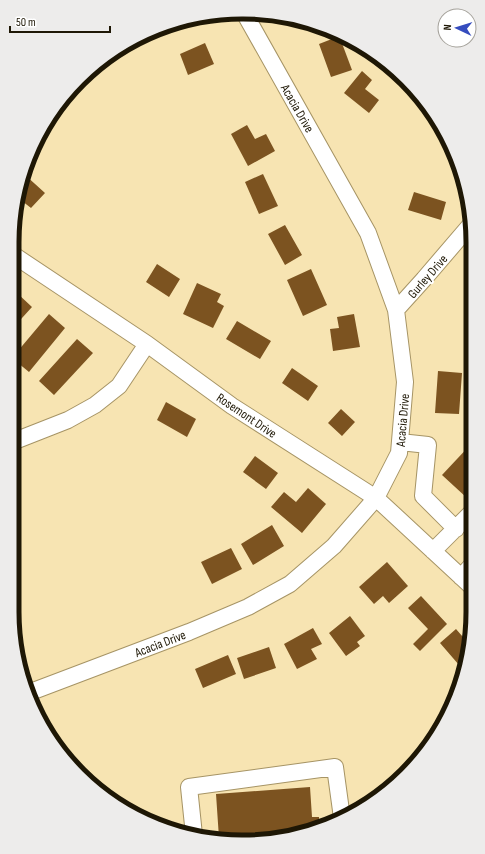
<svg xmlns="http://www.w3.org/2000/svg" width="485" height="854" font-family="'Sofia Sans Condensed',sans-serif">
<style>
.building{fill:#7c5320}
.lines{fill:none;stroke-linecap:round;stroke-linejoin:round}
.minor-casing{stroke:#a69465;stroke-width:18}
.minor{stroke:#fff;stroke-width:16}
.labels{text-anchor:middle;stroke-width:4;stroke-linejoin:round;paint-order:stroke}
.street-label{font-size:13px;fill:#1e1705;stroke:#fff}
.rim{fill:none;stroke:#1e1705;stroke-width:5}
</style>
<rect width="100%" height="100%" fill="#f7e4b2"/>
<path class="building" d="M337,37L340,38L352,70L331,77L319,44Z
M205,43L214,64L188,75L180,54Z
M362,71L372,80L365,89L379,100L369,113L344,93Z
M247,125L255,139L266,134L275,151L248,166L231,134Z
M24,174L45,193L31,208L22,201L16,208Z
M263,174L278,206L259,214L245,182Z
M414,192L446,202L441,220L408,210Z
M285,225L302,255L285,265L268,234Z
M157,264L180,279L169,297L146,282Z
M311,269L327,305L303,316L287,280Z
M197,283L221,294L217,302L224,306L213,328L183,314Z
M17,293L32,307L12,329V298Z
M49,314L65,328L29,372L12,358Z
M354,314L360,347L333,351L330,329L339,328L337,317Z
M237,321L271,341L260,359L226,339Z
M77,339L93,353L54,395L39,381Z
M292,368L318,386L308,401L282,383Z
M438,371L462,373L459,414L435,413Z
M12,385L20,393L12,402Z
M166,402L196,419L187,437L157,420Z
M341,409L355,422L342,436L328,423Z
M472,443V492L467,498L442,475Z
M255,456L278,473L266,489L243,472Z
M308,488L326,504L302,533L271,507L284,492L296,502Z
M272,525L284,546L253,565L241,544Z
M231,548L242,569L212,584L201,562Z
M387,562L408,586L389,603L383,596L374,604L359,587Z
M421,596L447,624L420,651L413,644L428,629L408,608Z
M350,616L365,636L357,642L360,646L346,656L329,633Z
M313,628L322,644L311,649L317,659L297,669L284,644Z
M456,629L469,644L466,659L459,665L440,643Z
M269,647L276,668L244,679L237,658Z
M228,655L236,674L203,688L195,669Z
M310,787L312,817H319V827L257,842L219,838L216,794Z"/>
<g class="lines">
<defs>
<path id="minor" d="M12,254L147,344L232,406L376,498L472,587
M396,310L424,279L472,223
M12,442L68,420L95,405L119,386L147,344
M400,442L428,445L423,496L456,529
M433,551L472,512
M461,577L472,565
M28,693L189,632L248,607L290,584L334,546L376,498L399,453L405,382L396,310L368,233L246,16
M194,835L189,787L335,767L342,818"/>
</defs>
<use href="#minor" class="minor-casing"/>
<use href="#minor" class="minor"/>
</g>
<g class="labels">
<g class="street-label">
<text transform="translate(298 108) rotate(60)" y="5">Acacia Drive</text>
<text transform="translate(427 276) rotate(-49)" y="5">Gurley Drive</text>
<text transform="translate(247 415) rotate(34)" y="5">Rosemont Drive</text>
<text transform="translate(402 420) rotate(-85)" y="5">Acacia Drive</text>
<text transform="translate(160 643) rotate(-21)" y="5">Acacia Drive</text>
</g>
</g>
<path d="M0 0H485V854H0ZM242 19H243A223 223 0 0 1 466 242V612A223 223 0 0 1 243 835H242A223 223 0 0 1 19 612V242A223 223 0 0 1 242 19Z" fill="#edeceb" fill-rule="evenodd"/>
<path class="rim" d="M242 19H243A223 223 0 0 1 466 242V612A223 223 0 0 1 243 835H242A223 223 0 0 1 19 612V242A223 223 0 0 1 242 19Z"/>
<g transform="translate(457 28) rotate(274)"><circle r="19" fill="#ffffff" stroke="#a5a29b"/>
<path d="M0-3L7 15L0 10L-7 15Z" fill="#354cbe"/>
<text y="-6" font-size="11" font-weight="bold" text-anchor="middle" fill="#1e1705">N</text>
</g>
<path d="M10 26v6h100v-6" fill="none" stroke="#1e1705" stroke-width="2"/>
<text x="16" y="26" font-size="12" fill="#1e1705" stroke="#ffffff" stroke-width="3" paint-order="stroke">50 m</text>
</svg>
